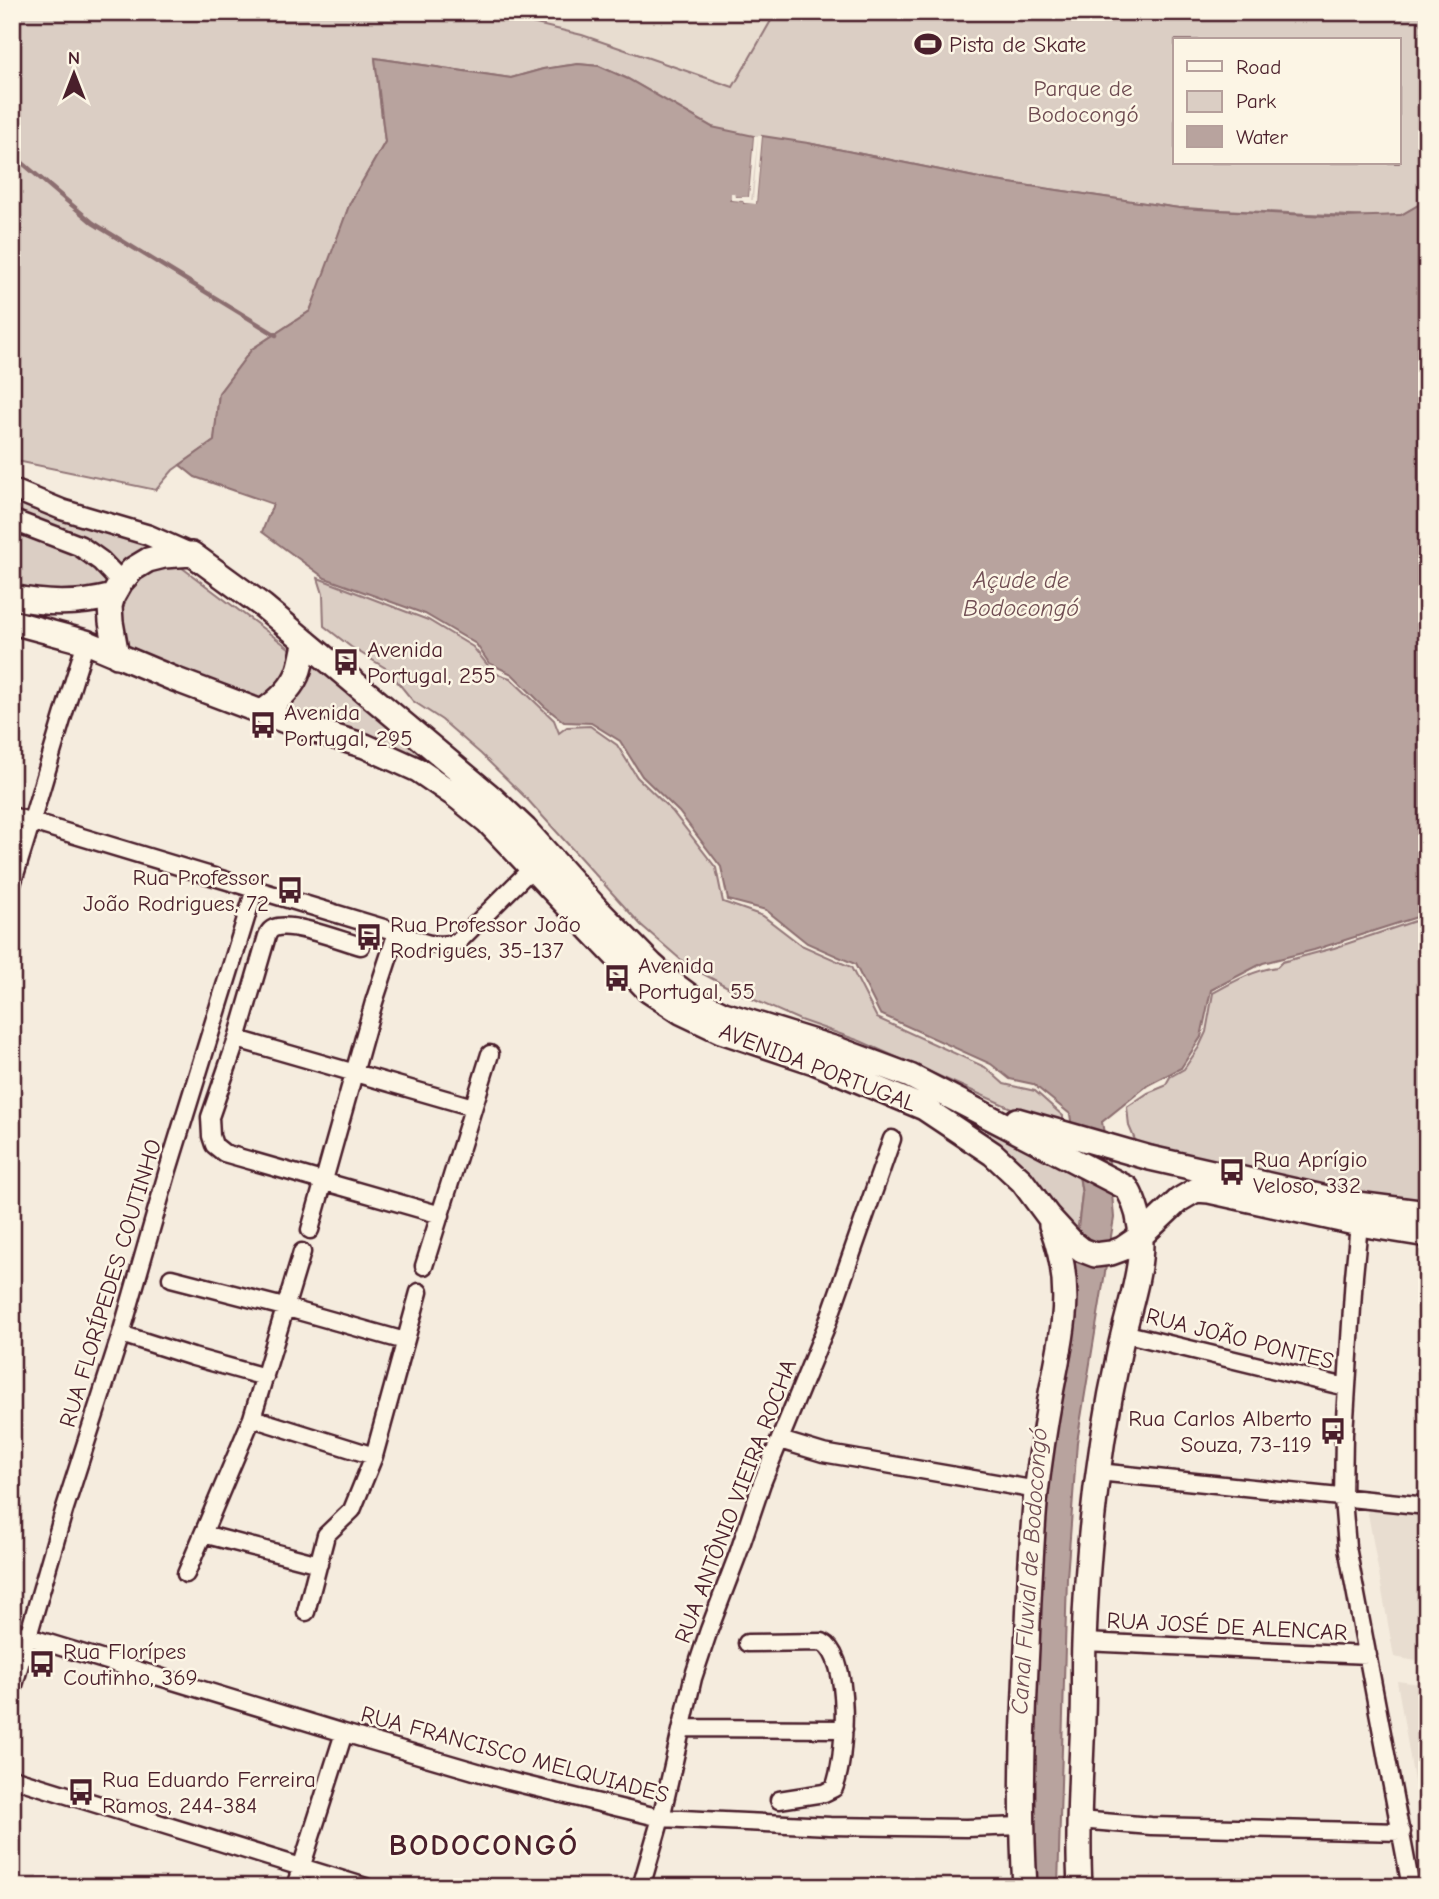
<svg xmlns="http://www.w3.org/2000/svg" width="1439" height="1899" font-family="'Comic Neue',sans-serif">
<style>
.built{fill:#e8ddd0}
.green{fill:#dbcec4;stroke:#927678;stroke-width:2;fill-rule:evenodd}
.water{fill:#b8a39e;stroke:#8c6e70;stroke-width:2}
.pier{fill:#f5ecde}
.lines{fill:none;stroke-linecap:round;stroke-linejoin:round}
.stream{stroke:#8c6e70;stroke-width:4.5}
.minor-casing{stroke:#4a1f2b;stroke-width:21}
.tertiary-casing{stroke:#4a1f2b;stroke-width:24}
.primary-casing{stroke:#4a1f2b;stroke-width:28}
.minor{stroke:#fcf5e5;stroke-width:16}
.tertiary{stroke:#fcf5e5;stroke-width:19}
.primary{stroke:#fcf5e5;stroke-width:23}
.labels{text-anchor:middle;stroke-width:5;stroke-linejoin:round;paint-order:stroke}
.poi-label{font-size:23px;fill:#4a1f2b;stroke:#fcf5e5;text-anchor:start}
.park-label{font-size:23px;fill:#6e4b51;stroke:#fcf5e5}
.street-label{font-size:23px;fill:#4a1f2b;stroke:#fcf5e5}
.water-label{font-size:24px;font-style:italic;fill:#704d53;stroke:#fcf5e5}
.district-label{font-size:30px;font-weight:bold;letter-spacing:2px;fill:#4a1f2b;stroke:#fcf5e5}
</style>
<rect width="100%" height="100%" fill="#f5ecde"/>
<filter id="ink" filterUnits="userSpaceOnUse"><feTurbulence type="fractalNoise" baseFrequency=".0143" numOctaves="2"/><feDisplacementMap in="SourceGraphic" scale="14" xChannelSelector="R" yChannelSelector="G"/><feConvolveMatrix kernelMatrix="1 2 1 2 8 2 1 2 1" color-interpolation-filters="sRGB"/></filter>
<g filter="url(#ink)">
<path class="built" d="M485,12H776L734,87L582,35Z
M1367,1508L1427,1516V1663L1394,1657Z
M1397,1681L1427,1685V1809L1419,1810Z"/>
<path class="green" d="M12,12H485L582,35L733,87L776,12H1427V200L1401,215L1372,217L1179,208L989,180L808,143L756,204L731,200L712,127L628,79L599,66L578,64L543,69L511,78L375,58L385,142L350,203L323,280L310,311L252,349L219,393L214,441L173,470L156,490L12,460ZM1175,40H1399V163H1175Z
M12,497L115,531L156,548L118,570L12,514Z
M12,524L78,549L114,582L94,597L12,593Z
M153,564H177L293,651L287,670L271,697L254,700L125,648L117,615L121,597Z
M318,578L428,620L473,647L494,673L510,678L554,720L559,733L567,727L590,726L617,745L637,777L672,811L716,868L723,902L763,916L801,945L851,967L877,1018L985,1067L1004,1084L1035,1091L1063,1116V1124L1011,1108L860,1041L800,1020L741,994L688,966L641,925L527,799L481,754L442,720L413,701L387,669L351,647L324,626L323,594Z
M307,651L391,719L666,982L876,1066L1078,1170L1082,1194L1077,1236L1004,1156L678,1003L492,816L273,708Z
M1427,917V1204L1382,1200L1155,1150L1135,1140L1129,1126L1127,1107L1148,1093L1165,1086L1170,1077L1184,1069L1199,1047L1206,1032L1213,993C1233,982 1254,970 1277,967L1282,962L1334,948Z"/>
<path class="water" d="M375,58L511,78L543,69L578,64L599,66L628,79L712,127L754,136L749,198L734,197L731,200L744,201V203H756L762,136L808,143L989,180L1179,208L1345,217L1401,215L1427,200V911L1417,917L1314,950L1263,963L1211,990L1201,1037L1181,1068L1148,1085L1102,1122L1110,1168L1114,1218L1077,1442L1067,1578L1058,1887H1033L1038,1569L1082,1194L1070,1114L1033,1084L1010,1079L991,1064L880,1014L855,964L807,943L766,910L728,900L721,867L679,812L642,776L620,741L591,723L564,722L544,706L512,674L489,663L476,644L425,614L325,578L262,532L273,504L195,477L180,465L214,441L219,393L252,349L310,311L350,203L385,142Z"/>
<path class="pier" d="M754,136H758L751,200H753L758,136H762L756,204L744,203L743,201L731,200V193H734L735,197H749Z"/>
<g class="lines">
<path class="stream" d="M12,154L93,223L276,335"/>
<defs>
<path id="minor" d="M12,816L397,932C417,941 439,951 460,940L531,869
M12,884C38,804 60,722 86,642
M361,946C342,941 292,921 274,928C269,930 269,932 267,936L237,1039L210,1117L211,1136L214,1145L224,1153L441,1215
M237,1039L473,1107
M1362,1214L1359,1224L1354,1276L1344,1434L1343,1499L1347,1547L1411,1887
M310,1230L374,1002L397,932
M424,1266L490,1054
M171,1278L284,1307L405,1341
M1123,1333L1346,1387
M121,1334L193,1357L265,1377
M252,1418L374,1456
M780,1440L823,1453L1037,1490
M1098,1472L1427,1506
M203,1534L319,1564
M186,1574L252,1418L302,1252
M306,1612L326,1535L352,1510L374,1456L419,1292
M12,1632L344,1733L505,1780L661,1818L830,1826L966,1828L1022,1826
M1084,1642L1368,1655
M747,1643L822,1642C852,1657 846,1760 834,1788L824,1793L779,1800
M12,1692L64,1511L121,1334L168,1170L255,889
M682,1728L844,1729
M12,1778L366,1887
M1079,1820L1151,1826L1402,1832
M295,1887L344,1733
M641,1887L661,1818L693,1678L709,1630L738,1554L762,1483L826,1327L892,1139"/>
<path id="tertiary" d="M12,489L63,510L148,535L191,554
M12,520L80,546L101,561L121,582"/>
<path id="primary" d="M12,597C47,605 79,605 113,596
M12,622L86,642L174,679L293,724L365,746L418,770L456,796L488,822L649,991L681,1012L721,1031L814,1062L924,1108L993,1154L1022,1181L1048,1216L1072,1242L1082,1250L1095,1255L1111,1253L1122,1249L1141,1236L1179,1200L1196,1190L1209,1191L1359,1224L1427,1235
M117,656L111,622L110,606L113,596L121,582L133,569L148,560L164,556L192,554L263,606L491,797L525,829L597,909L652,965L672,983L695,1000L724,1014L840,1050L910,1076L1127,1188C1157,1240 1131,1294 1120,1348C1099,1444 1087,1544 1084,1643C1083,1667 1084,1692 1083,1717C1081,1773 1077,1830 1080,1887
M262,712C277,702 293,688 299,670C302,661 303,651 306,642
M1017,1120L1150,1158L1349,1203L1427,1213
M1025,1887C1020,1807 1023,1727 1027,1647C1029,1596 1031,1544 1036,1493C1040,1459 1045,1426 1051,1393C1063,1330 1075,1288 1051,1225"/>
</defs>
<use href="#minor" class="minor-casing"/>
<use href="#tertiary" class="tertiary-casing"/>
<use href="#primary" class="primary-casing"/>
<use href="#minor" class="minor"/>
<use href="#tertiary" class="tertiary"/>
<use href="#primary" class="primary"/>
</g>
</g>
<defs>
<symbol id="stadium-bare" viewBox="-9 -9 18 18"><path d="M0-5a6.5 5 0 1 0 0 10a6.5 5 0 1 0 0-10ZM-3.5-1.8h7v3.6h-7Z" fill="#4a1f2b" stroke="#fcf5e5" stroke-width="2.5" paint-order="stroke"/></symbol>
<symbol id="bus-bare" viewBox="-9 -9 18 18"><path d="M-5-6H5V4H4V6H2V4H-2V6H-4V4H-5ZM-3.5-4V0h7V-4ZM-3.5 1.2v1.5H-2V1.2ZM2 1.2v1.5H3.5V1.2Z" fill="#4a1f2b" stroke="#fcf5e5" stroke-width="2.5" paint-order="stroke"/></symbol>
</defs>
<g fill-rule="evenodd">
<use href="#stadium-bare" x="909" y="25" width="38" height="38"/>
<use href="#bus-bare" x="327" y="643" width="38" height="38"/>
<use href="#bus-bare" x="244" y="706" width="38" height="38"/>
<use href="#bus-bare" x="271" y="871" width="38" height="38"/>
<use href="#bus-bare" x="350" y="918" width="38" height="38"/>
<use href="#bus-bare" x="598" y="959" width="38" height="38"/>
<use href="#bus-bare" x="1213" y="1153" width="38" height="38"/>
<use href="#bus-bare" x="1314" y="1412" width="38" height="38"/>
<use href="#bus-bare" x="23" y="1645" width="38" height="38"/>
<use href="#bus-bare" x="62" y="1773" width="38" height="38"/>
</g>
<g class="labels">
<g class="poi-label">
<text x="949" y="52">Pista de Skate</text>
<text x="367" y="657">Avenida<tspan x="367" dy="26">Portugal, 255</tspan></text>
<text x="284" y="720">Avenida<tspan x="284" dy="26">Portugal, 295</tspan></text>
<text x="269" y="885" text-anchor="end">Rua Professor<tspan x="269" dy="26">João Rodrigues, 72</tspan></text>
<text x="390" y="932">Rua Professor João<tspan x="390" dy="26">Rodrigues, 35-137</tspan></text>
<text x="638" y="973">Avenida<tspan x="638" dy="26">Portugal, 55</tspan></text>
<text x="1253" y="1167">Rua Aprígio<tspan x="1253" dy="26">Veloso, 332</tspan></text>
<text x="1312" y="1426" text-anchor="end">Rua Carlos Alberto<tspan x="1312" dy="26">Souza, 73-119</tspan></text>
<text x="63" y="1659">Rua Florípes<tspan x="63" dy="26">Coutinho, 369</tspan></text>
<text x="102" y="1787">Rua Eduardo Ferreira<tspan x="102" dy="26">Ramos, 244-384</tspan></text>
</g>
<g class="park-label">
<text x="1083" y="96">Parque de<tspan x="1083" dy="26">Bodocongó</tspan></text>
</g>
<g class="street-label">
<text transform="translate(818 1067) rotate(21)" y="8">AVENIDA PORTUGAL</text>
<text transform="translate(110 1283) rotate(-73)" y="8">RUA FLORÍPEDES COUTINHO</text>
<text transform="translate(1240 1338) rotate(14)" y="8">RUA JOÃO PONTES</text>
<text transform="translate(735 1501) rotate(-69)" y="8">RUA ANTÔNIO VIEIRA ROCHA</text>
<text transform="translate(1227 1626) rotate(3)" y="8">RUA JOSÉ DE ALENCAR</text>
<text transform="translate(515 1754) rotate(15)" y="8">RUA FRANCISCO MELQUIADES</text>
</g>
<g class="water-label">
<text x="1021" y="588">Açude de<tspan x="1021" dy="28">Bodocongó</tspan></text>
<text transform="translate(1029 1571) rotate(-86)" y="8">Canal Fluvial de Bodocongó</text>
</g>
<g class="district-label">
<text x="484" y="1855">BODOCONGÓ</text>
</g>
</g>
<rect width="1439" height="1899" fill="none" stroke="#fcf5e5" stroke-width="42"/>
<rect x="21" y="21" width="1397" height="1857" fill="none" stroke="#4a1f2b" stroke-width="2.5" filter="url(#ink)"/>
<rect x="1173" y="38" width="228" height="126" fill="#fcf5e5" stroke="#b59f9b" stroke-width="2"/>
<rect x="1187" y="61" width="35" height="10" fill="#fcf5e5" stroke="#b59f9b" stroke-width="2"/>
<text x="1236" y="74" font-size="21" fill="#4a1f2b">Road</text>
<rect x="1187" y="91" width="35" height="21" fill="#dbcec4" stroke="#b59f9b" stroke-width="2"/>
<text x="1236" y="108" font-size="21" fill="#4a1f2b">Park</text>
<rect x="1187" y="126" width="35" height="21" fill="#b8a39e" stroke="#b59f9b" stroke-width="2"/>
<text x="1236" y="144" font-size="21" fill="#4a1f2b">Water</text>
<g transform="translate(74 74)" stroke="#fcf5e5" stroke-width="5" paint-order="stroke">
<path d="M0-5L12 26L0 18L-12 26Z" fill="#4a1f2b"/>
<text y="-10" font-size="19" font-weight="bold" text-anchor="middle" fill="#4a1f2b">N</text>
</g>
</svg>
